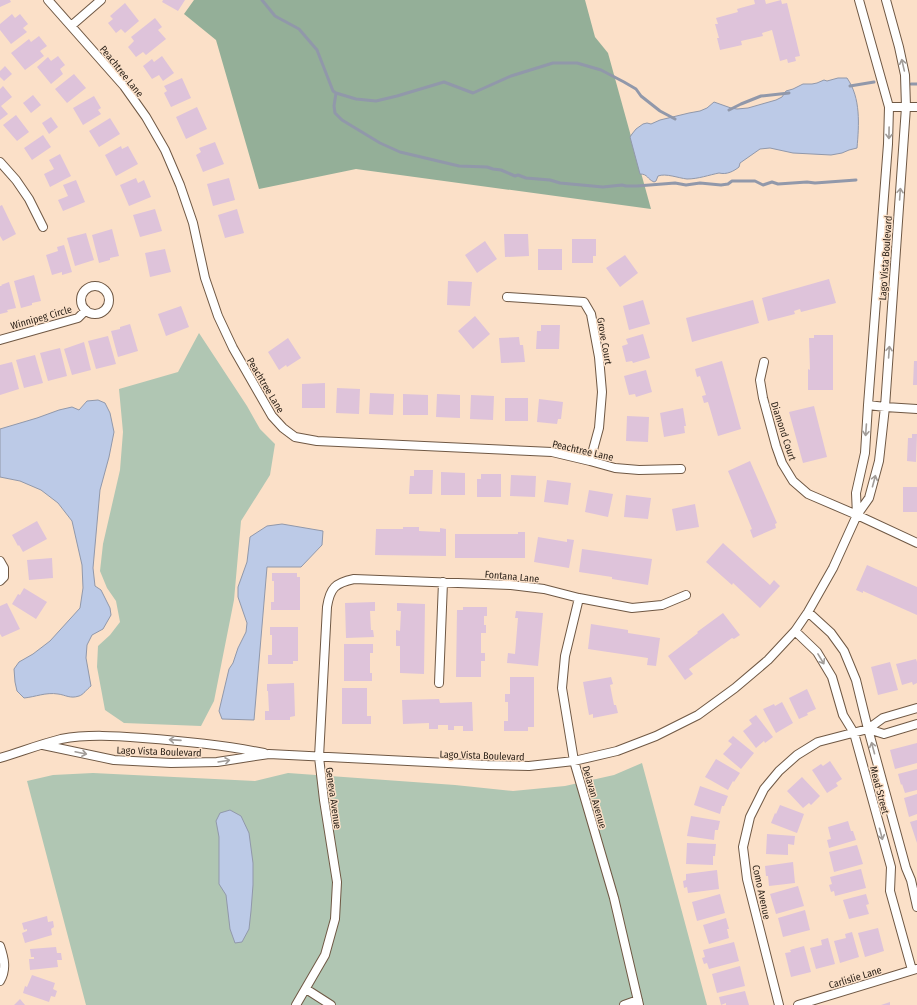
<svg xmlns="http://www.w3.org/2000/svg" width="917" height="1005" font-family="'Fira Sans Condensed',sans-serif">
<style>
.green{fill:#b0c6b3}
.forest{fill:#94af98}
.water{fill:#bccae7;stroke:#9198aa}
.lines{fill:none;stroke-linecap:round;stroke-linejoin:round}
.stream{stroke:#9198aa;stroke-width:3}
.building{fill:#dec3da}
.minor-casing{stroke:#6f5844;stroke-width:10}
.minor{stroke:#fff;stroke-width:8}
.oneway{stroke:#a19c98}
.labels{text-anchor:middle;stroke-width:3;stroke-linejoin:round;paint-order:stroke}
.street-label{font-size:10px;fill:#2e241b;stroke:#fbe0c8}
</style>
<rect width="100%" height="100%" fill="#fbe0c8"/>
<path class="green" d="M199,333L247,406L260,429L275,444L270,475L241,521L234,600L214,701L201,726L124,723L105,710L97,667L98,646L110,635L120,622L116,601L107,588L100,571L103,544L120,470L123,432L119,389L178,372Z
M642,763L707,1005H86L27,781L53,775L93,773L255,781L288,773L455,785L513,791L565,786L614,775Z"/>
<path class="forest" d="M194,0H585L595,37L608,53L651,209L356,169L259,189L216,40L184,14Z"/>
<path class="water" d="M838,78H847C861,98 859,125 857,148L849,150L842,153L831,155L793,153L770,148L760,149L740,163L739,167C734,171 727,175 719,173C709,175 698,179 687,179C678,178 666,173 658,176L656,181L654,182C647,179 648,174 640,174L630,137L632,134L636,129L643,124L647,123L651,124L660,120L689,113L700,111L707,108L714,102L731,108L737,109L748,108L776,100L782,97L786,91L793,89L803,84H812L817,83L824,80L827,81Z
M98,400L105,403L110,413L114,432L109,457L100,490L93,568L95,586L101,590L110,608L111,615L103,629L92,635L87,645L86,658L91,686C87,689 83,695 79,696C70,699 66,695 58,694C46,692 35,697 24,698L17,691L15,682L14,669L19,662L33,654L50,641L80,608L83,588L82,565L72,521L58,503L41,490L20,481L0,477V429L37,418L59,410L72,407L79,410L87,401Z
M282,524L323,531L322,545L301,567H267L254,720L222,719L219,711L229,669L233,663L238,648L246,632L247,623L238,597V587L247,562L250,537L267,526Z
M230,810L241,816L249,833L253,863V885L251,911L249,929L242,942L235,943L230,929L226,895L219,884V837L216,821L220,813Z"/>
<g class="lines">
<path class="stream" d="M262,0L275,16L299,29L317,50L333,91L336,93L356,99L376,101L397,96L444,82L473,93L511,76L553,63H577L601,70L624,82L636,89L641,96L660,111L675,119
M911,84H917
M850,86L874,82
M336,93L334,106L335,113L342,120L380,143L400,152L459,166L487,167L493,169L501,170L515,176L518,175L526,178L550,180L560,183L603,187L622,185L626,186H637L675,183L686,185L700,183L721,185L728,184L732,181H755L763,185L772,182L778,184L807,182L815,183L856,180
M729,110L741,104L761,96L789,93"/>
</g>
<path class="building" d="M0,0H10L11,2L0,7Z
M163,0H185L178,11L162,2Z
M754,0H765L766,4L781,0L782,4L787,3L800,56L795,57L796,61L788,63L787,59L780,61L772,30L762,33L763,36L741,41L742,45L720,50L717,38H719L715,24H718L716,18L738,12L737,9L755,4Z
M125,3L139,21L125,33L121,29L116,33L108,23L113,19L110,16Z
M12,14L15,18L20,14L28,24L23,28L27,32L11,44L0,30V24Z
M155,18L162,27L158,30L166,39L146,55L143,52L136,57L128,47L134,41L131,37Z
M39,36L47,46L40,51L44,56L25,70L11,53L29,39L31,42Z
M58,56L65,65L60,69L63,74L51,84L37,67L48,57L51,61Z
M162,56L174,73L163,81L159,75L152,79L143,66L152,59L154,62Z
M5,66L12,74L4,81L0,77V71Z
M74,74L86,88L67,103L55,89Z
M182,78L191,98L171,107L164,93L167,91L164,86Z
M3,86L12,97L1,106L8,114L0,120V89Z
M33,95L41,105L31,113L23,103Z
M94,96L101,108L98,110L101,114L83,125L73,108Z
M197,107L207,129L186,139L176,117Z
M16,115L29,132L17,141L3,125Z
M51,117L58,127L49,134L42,123Z
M110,118L120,134L99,147L89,131Z
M43,135L51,147L32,160L24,148Z
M215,142L224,164L203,172L196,155L201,152L199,148Z
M121,146L122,149L128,146L138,164L116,176L105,155Z
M60,154L71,176L50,187L44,174L54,169L49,160Z
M136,178L138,183L144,180L151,197L129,206L120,185Z
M229,178L235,200L213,206L207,184Z
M76,180L85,202L63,211L58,200L68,196L63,185Z
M2,205L16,234L3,241L0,236V206Z
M155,209L162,231L140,237L133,215Z
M237,209L244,233L225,238L218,215Z
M112,229L119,256L110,258V260L99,263L92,235Z
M86,233L94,260L75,266L67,238Z
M504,234H528L529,256L505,257Z
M572,239H596V256H593V263H572Z
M485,241L497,259L477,273L465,255Z
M64,245L72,272L62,275V272L52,275L46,255L58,251L57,247Z
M165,249L171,272L150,277L145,253Z
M538,249H562V270H538Z
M625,255L638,273L620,287L606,268Z
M34,275L41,301L32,303V305L21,308L14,281Z
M829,279L836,303L801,312L800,309L794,311L795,314L768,321L762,298Z
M448,281L472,282L470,306L447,305Z
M9,282L16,308L7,310L8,312L0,314V286H2L1,285Z
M643,300L650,324L629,330L623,306Z
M753,300L759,323L692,342L686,318Z
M181,306L189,327L166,336L158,314Z
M475,316L490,334L473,349L458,331Z
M130,324L138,351L118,357L111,331L120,329V327Z
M541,325H560L559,349H536L537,331H541Z
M643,334L650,358L633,363L632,361L626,362L622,346L628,344L626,339Z
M814,335H833V390H808V369L810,370L809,338H814Z
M108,336L116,364L96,369L88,341Z
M519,337L520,345H523L525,362L501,363L499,338Z
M288,338L301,358L287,367L286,365L279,370L268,352Z
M84,342L91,370L72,375L64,349Z
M60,348L67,376L48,381L40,353Z
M35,355L43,383L24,388L16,360Z
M722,361L741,429L718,436L708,402L704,403L702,396L706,395L700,376L697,377L695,369Z
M914,361H917V385H913Z
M12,362L19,389L0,395V365Z
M646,370L652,392L636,397L635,394L629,395L624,376Z
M325,383V408H302V384Z
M337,388L360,389L359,414L336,413Z
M370,393L394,394L393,415L369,414Z
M403,394L428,395V415H403Z
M437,394L460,395V418L436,417Z
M471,395L494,396L493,420L470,419Z
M505,398H528V421H505Z
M539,399L563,402L561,419H558L557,424L537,422Z
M814,406L827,457L803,463L789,412Z
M683,408L686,426H684L685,433L664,437L660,413Z
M627,416L649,417L648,442L626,441Z
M912,434H917L916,462L907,461L908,438H912Z
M750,461L777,523L775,524L776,528L753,538L750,530L752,529L728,471Z
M414,470H433L432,494H409L410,476H414Z
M441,472L465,473V495H441Z
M481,474H501V497H477V479H481Z
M511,475L536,476L535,497L510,496Z
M547,480L571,483L568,505L544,502Z
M903,487H917V512H903Z
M589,490L613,494L608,517L585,512Z
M626,495L651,498L648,519L624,517Z
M695,504L699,527L676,531L672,509Z
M37,521L47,539L23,552L19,545L18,546L12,535Z
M403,527H419V531L440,532V528L446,529V556L375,555L376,529H403Z
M518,532H525V558H455V534H518Z
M538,537L567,542V539L574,540L569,568L534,562Z
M723,543L770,585L774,580L780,586L760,608L733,583L732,585L706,562Z
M582,549L652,559L648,585L612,579V577L579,572Z
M52,558L53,578L29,580L27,560Z
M867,565L917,587V615L863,591V593L856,590Z
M272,573H297V577H300V610H271V602H274V581H272Z
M24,588L47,602L36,619L12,604L18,594L20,595Z
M375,602V611H370L371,630H373L374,637L346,638L345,603Z
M7,603L20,629L2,637L0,634V606Z
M397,603L425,604L424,674L400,673V646H396V630L400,631L401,611H397Z
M463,607H487V616H484V625H486V633H481V653H485V661H481V677H456L457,610H463Z
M516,611L543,613L538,666L507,663L508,653L515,654L518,618H515Z
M723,613L740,635L734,639L732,638L689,669L693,674L685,680L668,656L698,633L697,632Z
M591,624L628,630V633L660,638L656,666L647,665L648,658L588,649Z
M270,627H298V661H293V664H268V655H272V635H270Z
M344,644H373V653H370V673H372V681H344Z
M916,659L917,662V683L913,685L912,682L902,685L896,664Z
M890,662L898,690L878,695L871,667Z
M510,677H534V727H528V731H504V721H508V702H505V694H510Z
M611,677L613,684L610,685L614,705H616L618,713L593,718V714L589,715L583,682Z
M294,683L295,716L290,717V720H265V711H269L268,691H267V684Z
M342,688H367V716H371V724H342Z
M807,689L816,709L807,713L808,715L799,719L789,698Z
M439,699L440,703L472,702L473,731H463V726H454V730H448V725H438V729H429V723L403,724L402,700Z
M782,702L793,723L776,733L763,709L774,704L775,706Z
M756,715L773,737L765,743L764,741L756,748L743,731L752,724L749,720Z
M733,736L754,753L741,769L723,754L732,744L728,741Z
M917,743V763L895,769L890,750Z
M716,759L740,773L734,782L733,781L728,790L705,777Z
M830,761L842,779L836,783L838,786L827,793L812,770L821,764L823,766Z
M917,769V790L905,793L902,784L901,785L898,774Z
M802,777L820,796L811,805L809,803L803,808L787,791Z
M700,786L728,796L724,806H722L720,814L694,805Z
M917,794V814L909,817L904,798Z
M780,805L804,814L797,833L771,823L775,813L776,814Z
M691,816L720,821L718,830H715L714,840L687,836Z
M917,820V843L910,822Z
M848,821L851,831H853L856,840L829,848L827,840L831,839L828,827Z
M767,834L795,836L794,845L788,844V855L766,854Z
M687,843L716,844L715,856H713V865L686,864Z
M857,845L863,864L834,872L829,852Z
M793,862L795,883L769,886L768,876H766L765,866Z
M861,869L866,888L835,896L834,891L831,892L829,885L832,884L830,877Z
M717,870L719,889L688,893L687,887L684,888L683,881L686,880V874Z
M798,886L804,906L776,914L770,894Z
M720,894L725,913L697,921L692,902Z
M866,894L869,904L866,905L869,914L849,919L843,900Z
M805,910L810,930L783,937L778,918Z
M47,916L48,922L53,921L54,927L51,929L52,935L25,943L22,933L27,931V929L24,930L22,923Z
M726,918L729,929H727L729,938L709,944L703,925Z
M878,928L884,951L865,957L858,933Z
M852,932L859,957L840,963L834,941L846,938L845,934Z
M828,938L835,964L816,969L810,948L822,945L821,940Z
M734,942L739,961L709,969L707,963L704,964L702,958L705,957L703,950Z
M804,946L811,972L791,977L785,953L791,952L790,950Z
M56,947L57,953H61L62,960H57L58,967L30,970L29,959H34V957H31L30,949Z
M740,966L745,986L717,993L712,974Z
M32,975L55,983L53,989L57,991L55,997L51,996L49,1002L23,993L25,986L27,987Z
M745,991L749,1005H726V1003L721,1005L719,997Z
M20,999L25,1005H14Z
M890,1002V1005H881Z"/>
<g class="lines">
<defs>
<path id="minor" d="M48,0L124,86L146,117L165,150L180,185L193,223L205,278L218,316L233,348L272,416L283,428L295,437L317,441L552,452L590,461L615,468L639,470L681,469
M71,26L101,0
M889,107H917
M0,162L16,180L29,199L43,227
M81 300a14 14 0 1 1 28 0a14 14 0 1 1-28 0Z
M507,297L584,302L591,314L599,357L602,392L599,428L590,461
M0,340L78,318L86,310
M764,362L760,380L763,398L776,446L782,463L793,481L808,494L857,515L917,543
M868,405L885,407L917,409
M857,515L856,493L865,453L868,405L888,144L889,107L859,0
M0,561L4,568V577L0,581
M579,598L565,656L562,688L574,761L614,898L639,1005
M808,612L831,633L844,651L856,680L868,729L906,868L911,880L917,907
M795,631L817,652L832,677L843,715L854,733L891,867L890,891L912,970
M439,683L443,582
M868,729L884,734L917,724
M43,745L114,760L171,763L217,762L269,754L487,765L529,766L574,761L617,751L656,736L698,715L735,688L768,660L795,631L808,612L833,568L857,515L869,498L879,461L885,407L906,107L905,75L899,47L886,0
M0,758C20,752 41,744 61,739C88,734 116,736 143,738C184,741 224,745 264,753
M0,946C4,958 7,969 0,981
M306,989L331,1005
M296,1005L325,955L335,919L337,882L324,800L319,757L327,607C330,588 335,583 354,579L511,585L544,589L579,598L632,608L662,605L686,595
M624,1005L638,1000
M779,1005L747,879L743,847L750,817L764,789L779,771L797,755L818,742L868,729L883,718L917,708
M798,1005L916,969"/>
</defs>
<use href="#minor" class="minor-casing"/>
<use href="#minor" class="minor"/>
</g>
<defs><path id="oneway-shaft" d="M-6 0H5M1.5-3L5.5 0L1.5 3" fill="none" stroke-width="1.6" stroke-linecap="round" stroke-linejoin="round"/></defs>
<g class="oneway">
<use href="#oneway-shaft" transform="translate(903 65) rotate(-103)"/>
<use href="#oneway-shaft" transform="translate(889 133) rotate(91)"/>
<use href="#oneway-shaft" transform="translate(900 194) rotate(-86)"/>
<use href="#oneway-shaft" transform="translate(889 352) rotate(-86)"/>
<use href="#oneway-shaft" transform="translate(866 430) rotate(94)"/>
<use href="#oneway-shaft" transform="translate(874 481) rotate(-75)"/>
<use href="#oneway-shaft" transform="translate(821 659) rotate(59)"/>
<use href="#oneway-shaft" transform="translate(175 740) rotate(-176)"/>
<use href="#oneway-shaft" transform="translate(873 748) rotate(-105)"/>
<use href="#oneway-shaft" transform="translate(81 753) rotate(12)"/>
<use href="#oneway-shaft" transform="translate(224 761) rotate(-9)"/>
<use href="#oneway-shaft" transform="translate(881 834) rotate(75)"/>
</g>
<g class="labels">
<g class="street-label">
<text transform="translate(122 71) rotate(51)" y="4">Peachtree Lane</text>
<text transform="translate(885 258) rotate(-86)" y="4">Lago Vista Boulevard</text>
<text transform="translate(41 317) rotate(-16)" y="4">Winnipeg Circle</text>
<text transform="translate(605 341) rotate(80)" y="4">Grove Court</text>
<text transform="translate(266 385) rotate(59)" y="4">Peachtree Lane</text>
<text transform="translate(784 431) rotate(72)" y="4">Diamond Court</text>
<text transform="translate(583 450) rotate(13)" y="4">Peachtree Lane</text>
<text transform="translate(512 576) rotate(5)" y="4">Fontana Lane</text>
<text transform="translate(159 751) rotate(2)" y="4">Lago Vista Boulevard</text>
<text transform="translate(482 755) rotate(2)" y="4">Lago Vista Boulevard</text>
<text transform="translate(880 790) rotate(75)" y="4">Mead Street</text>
<text transform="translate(595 797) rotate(74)" y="4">Delavan Avenue</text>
<text transform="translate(334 798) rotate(82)" y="4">Geneva Avenue</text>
<text transform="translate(762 892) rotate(78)" y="4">Como Avenue</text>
<text transform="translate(855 977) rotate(-17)" y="4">Carlislie Lane</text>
</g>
</g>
</svg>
